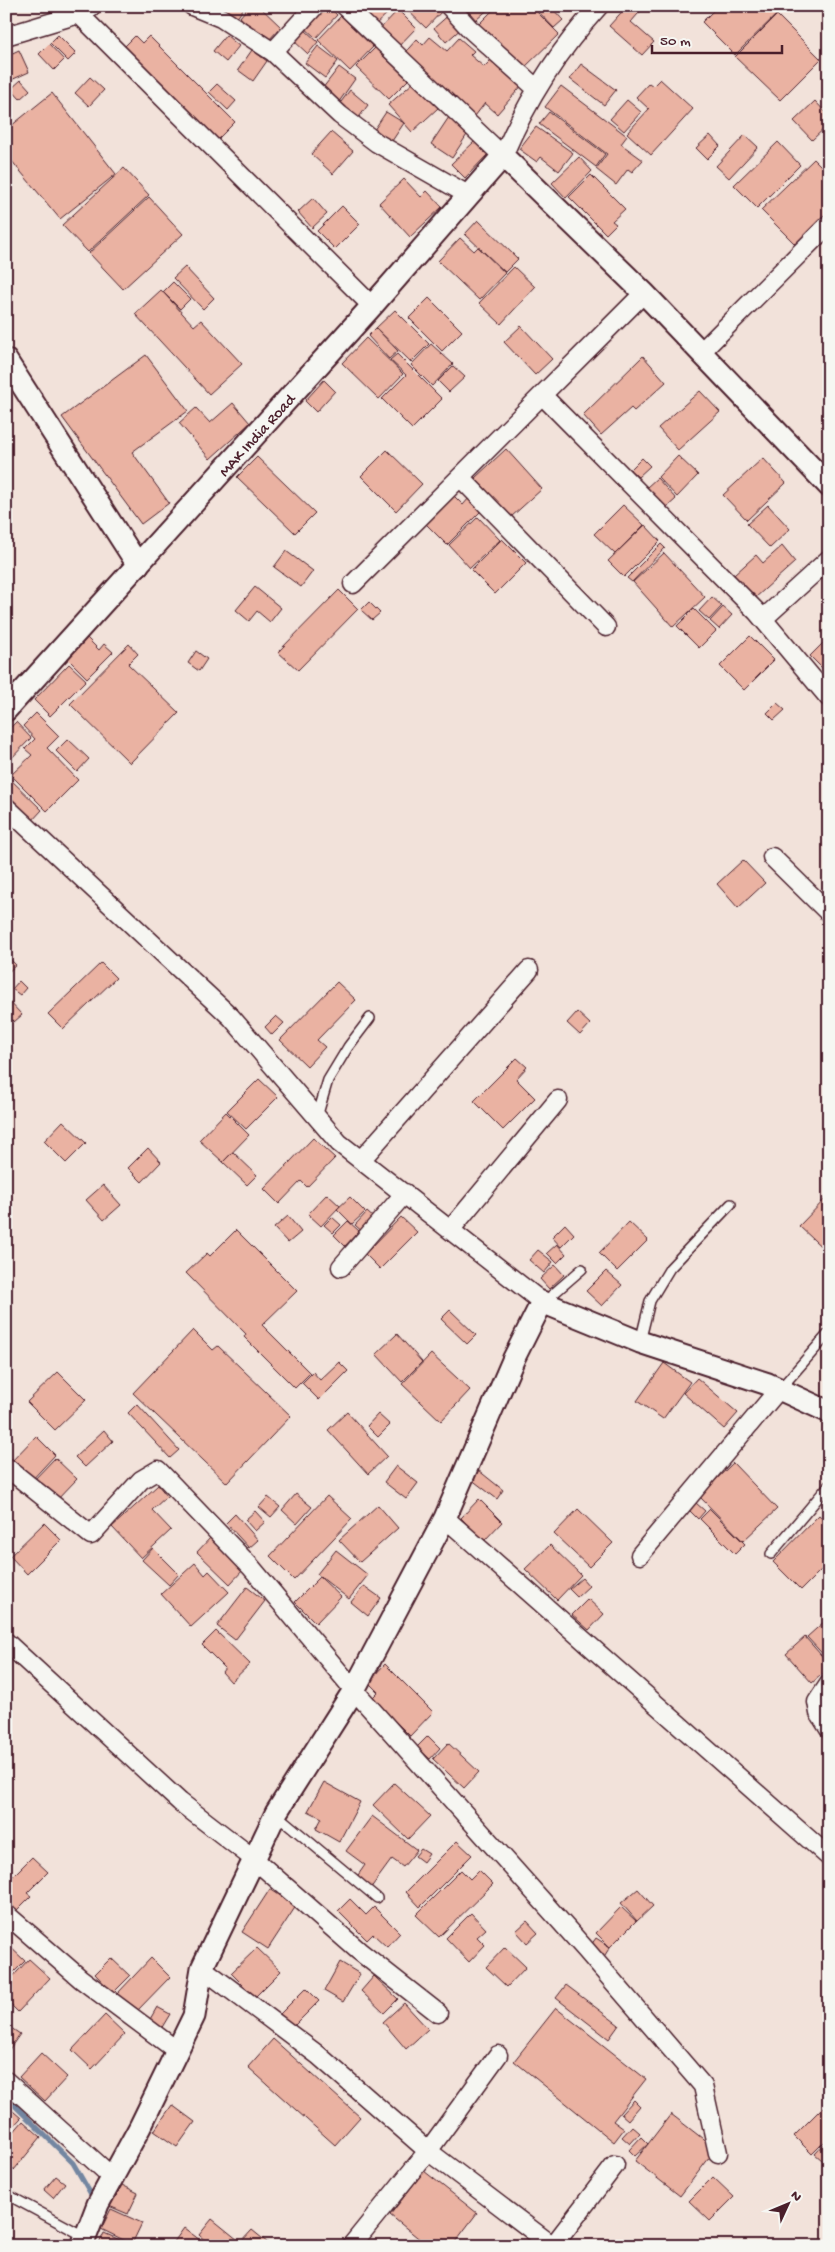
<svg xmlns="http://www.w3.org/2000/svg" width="835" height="2252" font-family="'Gochi Hand',sans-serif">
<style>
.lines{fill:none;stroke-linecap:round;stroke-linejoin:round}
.stream{stroke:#7386a1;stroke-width:5}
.building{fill:#eab2a2;stroke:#4a1f2b}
.service-casing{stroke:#4a1f2b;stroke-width:12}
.minor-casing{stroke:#4a1f2b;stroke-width:21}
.tertiary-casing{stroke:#4a1f2b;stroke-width:25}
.service{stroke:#f6f6f2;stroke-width:9}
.minor{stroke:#f6f6f2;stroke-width:18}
.tertiary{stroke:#f6f6f2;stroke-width:21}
.labels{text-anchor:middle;stroke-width:5;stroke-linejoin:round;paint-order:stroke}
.street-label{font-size:16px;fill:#4a1f2b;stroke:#f6f6f2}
</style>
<rect width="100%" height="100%" fill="#f2e2da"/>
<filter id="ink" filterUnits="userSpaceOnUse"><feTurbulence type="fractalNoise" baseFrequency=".02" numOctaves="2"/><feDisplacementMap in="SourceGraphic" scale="10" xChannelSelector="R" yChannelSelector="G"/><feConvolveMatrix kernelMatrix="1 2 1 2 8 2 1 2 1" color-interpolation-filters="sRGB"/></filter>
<g filter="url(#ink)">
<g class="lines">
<path class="stream" d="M6,2097L73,2163L92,2196L90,2201"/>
</g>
<path class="building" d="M217,6H245L235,21Z
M249,6H259L281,27L267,42L240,17Z
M322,6H328L337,15L316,38L303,26Z
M352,6H392L393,8L372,28Z
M403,6H439L443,10L426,28Z
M464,6H492L476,20Z
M497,6H534L533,8L559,34L522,70L478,25Z
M537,6H550L563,20L554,28L535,8Z
M562,6H574L568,12Z
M627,6H645L631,22L654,42L642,55L609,26Z
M718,6H770L778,13L735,55L702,22Z
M398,10L416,28L396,49L378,31Z
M451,13L463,27L446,42L434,28Z
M777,15L821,59L780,100L735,57Z
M341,16L373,47L350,71L318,40Z
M304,29L318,42L308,54L293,40Z
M58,35L76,53L68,61L50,43Z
M226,35L239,46L226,62L213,51Z
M135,36L142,43L149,36L235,122L217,140L124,47Z
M430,37L447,51L459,38L474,51L470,55L484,67L494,57L524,83L497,114L485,103L472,120L401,57L417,39L423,45Z
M49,44L64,60L54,70L39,54Z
M318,46L338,61L325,78L305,63Z
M375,48L408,80L389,99L356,67Z
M19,50L29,72L9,81L6,74V56Z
M252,50L267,61L253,81L238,70Z
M581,64L616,90L604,105L570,79Z
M339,67L355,79L336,106L319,93Z
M90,77L104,90L89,106L75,93Z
M660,79L693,109L651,155L627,133L649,109L636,97L649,83L653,86Z
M21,80L30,90L20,99L11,89Z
M414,82L438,108L412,132L388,105Z
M217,84L236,101L228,110L209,92Z
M561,86L627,136L621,144L643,160L632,172L628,169L616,185L596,169L607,154L545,107Z
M350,90L368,105L357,120L338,106Z
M52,93L116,174L60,219L6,154V130Z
M627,100L641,112L624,131L610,119Z
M815,101L829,116V124L812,140L794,121Z
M386,112L404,123L392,141L374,130Z
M549,112L605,154L596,167L539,124Z
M449,117L470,130L452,158L431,144Z
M536,127L573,153L559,171L541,157L537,162L519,149Z
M331,132L353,151L333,174L311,154Z
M710,135L720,146L707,159L696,148Z
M745,135L758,147L729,178L716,166Z
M476,140L489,153L465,178L451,164Z
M778,142L800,165L757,208L734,185Z
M579,157L592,171L566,198L552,183Z
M814,159L829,174V210L795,244L761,210Z
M124,168L149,195L88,252L62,225Z
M591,175L625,209L612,221L616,224L606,234L569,197Z
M404,179L421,197L427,191L442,207L410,237L379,203Z
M149,197L183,234L123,289L89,253Z
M313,198L327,214L312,228L298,212Z
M342,206L360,224L335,249L317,231Z
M478,220L518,259L505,272L465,234Z
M460,238L474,251L478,247L505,273L479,300L438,261Z
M185,267L214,298L203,309L173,278Z
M514,267L535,287L501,324L479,303Z
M173,282L190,299L180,309L163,292Z
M161,290L194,326L201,320L242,364L209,394L135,314Z
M429,298L462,331L442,351L409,318Z
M395,310L429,344L411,362L376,328Z
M521,326L552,359L535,375L504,342Z
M376,328L398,351L389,359L368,336Z
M366,338L403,374L379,399L342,363Z
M431,344L453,364L432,386L411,365Z
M397,354L442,399L412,429L382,399L406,375L390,360Z
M146,355L188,411L132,452L169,503L141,524L62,417Z
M643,356L666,382L634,411L631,408L601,435L583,415Z
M453,366L465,377L449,392L438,381Z
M324,380L335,391L316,412L305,401Z
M700,391L720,412L678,450L658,428Z
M233,403L250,423L210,459L179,423L196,408L210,423Z
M506,449L542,489L511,517L475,478Z
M387,450L422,484L396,511L361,476Z
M678,456L698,475L677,497L658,477Z
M257,457L315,513L295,533L237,477Z
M642,458L650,466L638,477L630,470Z
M763,458L786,483L747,520L723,495Z
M657,478L676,499L666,508L647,487Z
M453,495L463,505L469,498L481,511L447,545L425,523Z
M623,505L644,525L615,554L594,534Z
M768,505L790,529L770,548L747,524Z
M478,517L500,540L470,568L449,545Z
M645,525L660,541L624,577L608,561Z
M502,539L526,563L495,594L471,570Z
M661,544L665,548L632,582L627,578Z
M782,546L795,562L755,598L734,575L756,555L763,563Z
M286,551L313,571L301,587L274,567Z
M664,553L705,597L673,627L633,582Z
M255,587L281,608L270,622L257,611L249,621L236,610Z
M339,590L358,609L298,670L278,652Z
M712,597L722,606L709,620L699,611Z
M369,602L380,613L372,620L361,610Z
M723,607L732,615L719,629L710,621Z
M694,609L716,631L699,648L677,626Z
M750,636L774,660L744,690L720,666Z
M829,637V675L810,656Z
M87,638L99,650L104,644L113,652L87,678L67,658Z
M129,644L138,654L128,664L179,713L130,763L70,704Z
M196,651L207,659L199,671L188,663Z
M69,664L86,680L50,716L34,700Z
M777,703L785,710L774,720L767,713Z
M36,713L59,736L47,748L78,780L47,811L11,775L32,755L25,749L35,739L23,726Z
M16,722L31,738L6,764V732Z
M68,739L89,759L77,772L56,751Z
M6,775L42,810L31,822L6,798Z
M743,860L765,883L738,908L717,884Z
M6,955L16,965L6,974Z
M101,963L116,978L63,1029L48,1014Z
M19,981L26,988L20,995L12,989Z
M337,982L356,1000L317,1040L325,1047L307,1066L280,1040Z
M6,998L22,1015L14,1022L6,1013Z
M577,1012L590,1024L580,1035L567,1023Z
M276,1016L284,1023L272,1035L265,1027Z
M517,1058L527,1067L516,1079L535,1098L503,1130L474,1101Z
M259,1079L278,1097L246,1129L227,1111Z
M226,1112L249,1135L223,1162L199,1140Z
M63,1121L86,1143L66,1163L44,1141Z
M313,1138L335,1158L307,1187L301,1181L279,1204L264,1189Z
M148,1148L161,1162L142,1182L128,1168Z
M233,1152L257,1175L247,1185L223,1162Z
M103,1185L121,1205L104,1220L86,1200Z
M327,1194L340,1206L321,1226L308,1214Z
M829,1195V1254L799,1226Z
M350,1197L365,1212L352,1224L337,1209Z
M367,1212L377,1221L365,1234L355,1225Z
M288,1216L301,1232L288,1243L274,1228Z
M332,1217L341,1225L333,1233L324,1225Z
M401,1217L417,1232L380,1269L365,1254Z
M348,1221L359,1231L345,1246L334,1235Z
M629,1222L648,1240L617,1271L599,1253Z
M565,1224L574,1234L561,1247L552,1237Z
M236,1230L297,1291L262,1325L310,1373L295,1388L244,1337L246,1334L186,1273L207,1253L210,1256Z
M557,1244L566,1254L557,1263L547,1253Z
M538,1250L553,1262L544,1273L529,1260Z
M555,1265L564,1275L549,1289L540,1279Z
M606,1271L622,1285L602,1306L586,1291Z
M450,1310L476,1335L467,1344L441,1319Z
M193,1330L213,1350L218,1346L291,1416L227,1483L133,1393Z
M397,1334L422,1362L402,1382L376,1354Z
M431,1354L470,1390L441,1421L402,1384Z
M339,1362L348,1371L319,1400L302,1383L313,1372L320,1380Z
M664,1363L690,1382L663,1419L637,1401Z
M58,1372L86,1400L55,1430L27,1402Z
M697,1378L738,1413L724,1429L683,1393Z
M137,1404L179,1450L170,1458L128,1413Z
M347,1412L387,1456L368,1474L328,1430Z
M378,1414L390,1425L378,1437L367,1426Z
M104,1430L113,1441L85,1467L75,1457Z
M36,1436L55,1455L29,1483L9,1464Z
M55,1458L77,1479L54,1503L32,1482Z
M733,1463L777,1509L743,1541L699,1496Z
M396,1466L418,1483L406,1499L384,1482Z
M478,1470L503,1490L497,1499L471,1479Z
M158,1485L167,1496L152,1510L171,1530L141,1558L112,1527Z
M296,1494L312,1507L297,1524L282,1510Z
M327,1496L352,1519L294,1580L270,1556Z
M268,1497L280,1507L271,1517L259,1507Z
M479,1499L502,1522L484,1541L461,1518Z
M696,1503L705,1511L698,1519L689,1510Z
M378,1505L398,1528L360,1562L339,1540Z
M829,1505V1517L823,1511Z
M578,1509L613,1543L589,1567L554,1534Z
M710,1509L745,1544L735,1554L700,1519Z
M255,1511L265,1522L255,1531L245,1520Z
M235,1514L258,1540L249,1548L226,1523Z
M819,1515L829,1524V1562L801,1590L773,1562Z
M44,1523L61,1540L27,1574L10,1556Z
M211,1537L244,1569L230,1584L197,1552Z
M550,1545L581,1575L557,1600L525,1569Z
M153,1548L179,1574L169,1585L142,1560Z
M336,1550L368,1575L349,1599L317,1574Z
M195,1563L205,1575L209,1571L229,1592L191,1627L161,1594Z
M320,1577L341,1597L316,1623L295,1602Z
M582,1578L589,1586L577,1597L569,1589Z
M364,1586L381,1598L368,1616L351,1602Z
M247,1587L265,1601L235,1640L217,1626Z
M588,1599L604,1614L589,1630L572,1615Z
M826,1620L829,1623V1661L807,1637Z
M216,1631L250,1664L231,1682L222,1672L225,1668L202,1645Z
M805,1637L829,1664V1668L812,1683L786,1654Z
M385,1664L433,1712L410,1736L372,1698L378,1692L368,1682Z
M428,1736L440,1748L430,1759L417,1747Z
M448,1743L479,1772L464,1788L433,1759Z
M324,1782L360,1802L339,1842L316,1829L322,1818L308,1811Z
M394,1783L430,1816L408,1839L373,1805Z
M372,1816L417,1850L403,1867L392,1859L370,1889L356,1878L365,1865L346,1851Z
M457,1841L472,1855L420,1907L406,1892Z
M421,1849L429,1854L423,1862L415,1856Z
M32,1857L48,1872L27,1893L31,1896L16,1911L6,1902V1883Z
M461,1870L470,1879L479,1870L493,1884L439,1937L416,1915Z
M270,1889L296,1906L268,1949L242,1932Z
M638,1889L653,1906L637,1921L621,1903Z
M350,1899L366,1915L374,1907L400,1933L387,1947L373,1934L367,1940L338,1911Z
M621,1907L636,1921L610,1947L596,1933Z
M471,1913L486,1929L477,1937L485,1945L469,1962L446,1938Z
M527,1921L538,1933L527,1943L516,1931Z
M596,1938L610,1947L605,1955L591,1945Z
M6,1943L25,1961L6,1980Z
M505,1947L526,1967L507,1987L486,1967Z
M257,1948L281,1971L255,1997L231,1973Z
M111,1958L130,1976L113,1993L95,1974Z
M151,1958L170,1977L136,2012L117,1994Z
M29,1959L50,1978L18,2012L6,2000V1984Z
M340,1962L360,1974L343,2002L324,1991Z
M374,1976L398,1999L384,2013L361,1991Z
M566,1985L619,2025L609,2039L556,1998Z
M306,1988L319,2001L291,2029L278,2016Z
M404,2003L428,2029L406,2049L383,2022Z
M157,2007L170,2014L161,2029L149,2021Z
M556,2008L646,2079L613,2121L624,2129L614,2142L514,2061Z
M105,2015L125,2034L92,2069L72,2050Z
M11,2028L20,2034L6,2054V2034Z
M273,2039L360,2117L335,2145L248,2067Z
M41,2053L67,2077L45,2101L19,2077Z
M634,2100L640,2106L628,2120L621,2114Z
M6,2105L21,2118L6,2134Z
M172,2105L195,2122L177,2147L154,2131Z
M823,2107L829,2112V2137L812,2154L794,2136Z
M671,2114L716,2149L680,2196L635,2161Z
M23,2121L41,2137L14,2170L6,2163V2141Z
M632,2126L640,2133L630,2144L622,2137Z
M641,2137L648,2144L635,2156L629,2150Z
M829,2139V2166L815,2154Z
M424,2171L477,2213L452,2246H428L390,2215Z
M56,2176L65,2183L53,2198L44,2190Z
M713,2177L734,2197L710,2221L689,2201Z
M120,2184L138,2193L128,2214L109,2206Z
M111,2209L142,2223L132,2244L101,2229Z
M212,2219L238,2240L233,2246H211L199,2235Z
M184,2228L208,2246H171Z
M252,2230L268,2243L266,2246H245L241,2242Z
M104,2233L131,2245L130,2246H98Z"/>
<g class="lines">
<defs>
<path id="service" d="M317,1117L328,1080L348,1047L370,1018
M550,1306L552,1295L582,1269
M640,1342L650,1301L670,1268L731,1204
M780,1389L829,1333
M771,1554L829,1485
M276,1814L377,1898
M6,2194L84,2236"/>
<path id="minor" d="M192,6L221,18L273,52L315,6
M345,6L503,156C527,100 558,51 599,6
M449,6L470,29L537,89
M79,14L372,306
M6,36L79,14L92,6
M273,52L340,115L377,143L468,195
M701,352L829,224
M542,395L757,612L829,698
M460,477L606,627
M353,584L644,293
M763,619L829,559
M6,807L231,1017L339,1143L542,1302
M772,857L829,913
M361,1160L529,970
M451,1229L558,1100
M341,1267L405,1193
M6,1467L91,1535L141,1480L158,1470L251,1567L354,1690L586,1950L703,2086L718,2153
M445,1518L829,1857
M640,1555L779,1389
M6,1642L180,1802L254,1859L359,1951L438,2013
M829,1684L817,1702L819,1713L829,1729
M6,1914L81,1979L176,2050
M202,1968L318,2055L428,2151L498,2055
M6,2081L112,2177
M351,2246L428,2151L553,2246L615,2165"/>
<g id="tertiary">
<path d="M6,360L138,565"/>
<path id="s1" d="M6,710L372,306L503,156L644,293L829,486"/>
<path d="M82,2246L98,2204L140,2127L194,2016L202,1968L259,1849L276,1813L354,1690L445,1518L514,1358L542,1302L640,1342L768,1384L829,1412"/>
</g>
</defs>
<use href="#service" class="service-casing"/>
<use href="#minor" class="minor-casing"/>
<use href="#tertiary" class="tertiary-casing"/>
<use href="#service" class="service"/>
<use href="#minor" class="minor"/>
<use href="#tertiary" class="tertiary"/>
</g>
</g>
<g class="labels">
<g class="street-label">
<text dy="6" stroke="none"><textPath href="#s1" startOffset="372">MAK India Road</textPath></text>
</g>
</g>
<rect width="835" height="2252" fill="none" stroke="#f6f6f2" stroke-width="25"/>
<rect x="12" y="12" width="810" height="2227" fill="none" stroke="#4a1f2b" stroke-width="2" filter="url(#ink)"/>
<g transform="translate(788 2204) rotate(46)" stroke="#f6f6f2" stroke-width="4" paint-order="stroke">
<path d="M0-4L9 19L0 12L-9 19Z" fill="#4a1f2b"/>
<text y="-8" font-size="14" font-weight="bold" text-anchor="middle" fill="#4a1f2b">N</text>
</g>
<path d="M652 45v8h130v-8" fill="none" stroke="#4a1f2b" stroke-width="2.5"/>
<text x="660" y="45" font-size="15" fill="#4a1f2b" stroke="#f6f6f2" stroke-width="4" paint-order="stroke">50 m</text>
</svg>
